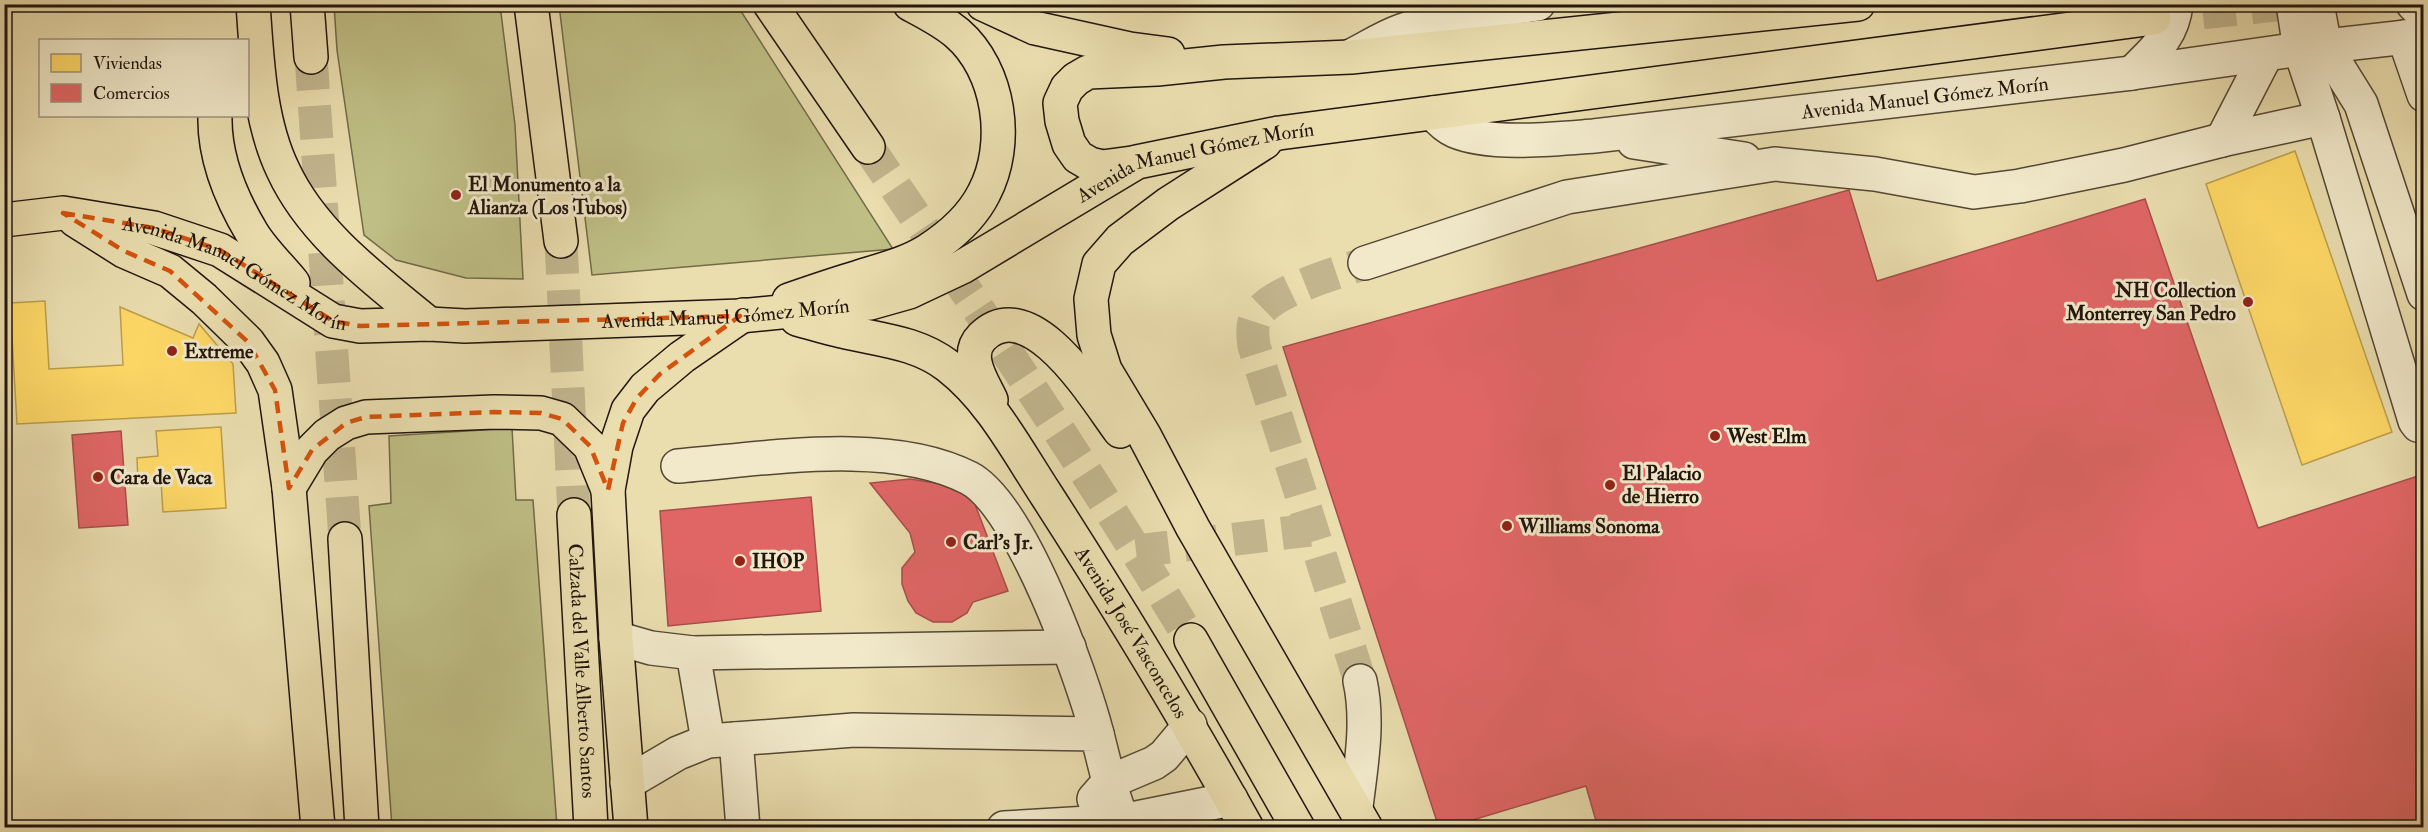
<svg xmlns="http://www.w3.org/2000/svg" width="2428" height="832" font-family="'IM FELL Double Pica',serif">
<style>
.green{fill:#bfbf85;stroke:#706a49;stroke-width:1.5}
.homes{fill:#ffd966;stroke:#bc9e4b;stroke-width:1.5}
.shops{fill:#e06666;stroke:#a74e4b;stroke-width:1.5}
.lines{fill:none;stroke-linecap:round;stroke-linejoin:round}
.minor-tunnel{stroke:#c2b58e;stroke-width:33;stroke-dasharray:33 16;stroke-linecap:butt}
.major-tunnel{stroke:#c2b58e;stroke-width:33;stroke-dasharray:33 16;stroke-linecap:butt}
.minor-casing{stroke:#534735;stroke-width:36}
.major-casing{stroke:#21150d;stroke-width:36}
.minor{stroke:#f1e9ca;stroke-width:33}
.major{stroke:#eaddae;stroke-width:33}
.marked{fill:none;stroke:#d4520c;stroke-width:4.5;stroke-dasharray:12 8;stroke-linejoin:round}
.poi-dot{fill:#8f2418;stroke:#f1e9ca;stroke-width:2}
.labels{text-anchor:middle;stroke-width:6;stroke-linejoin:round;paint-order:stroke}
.street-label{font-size:20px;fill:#21150d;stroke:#f1e9ca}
.poi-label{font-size:20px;font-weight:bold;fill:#21150d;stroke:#f1e9ca;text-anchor:start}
</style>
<rect width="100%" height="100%" fill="#eaddae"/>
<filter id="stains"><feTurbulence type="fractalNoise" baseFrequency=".00333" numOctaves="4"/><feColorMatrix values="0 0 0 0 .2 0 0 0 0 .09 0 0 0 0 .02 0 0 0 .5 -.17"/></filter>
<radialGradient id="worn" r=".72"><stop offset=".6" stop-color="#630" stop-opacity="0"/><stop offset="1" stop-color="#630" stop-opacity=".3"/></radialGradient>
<path class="green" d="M334,5H500L515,125L523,279L466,278L396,260L364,235L337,50Z
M559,5H737L893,249L592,275Z
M512,428L516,500H533L557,827H392L369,506L391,503L389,436Z"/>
<path class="homes" d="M2295,151L2392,432L2302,465L2206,184Z
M45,301L49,369L123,365L120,307L193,338L199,324L233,364L236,413L17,424L10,303Z
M221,427L226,508L163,512L161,481L138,482L137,458L158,456L156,431Z"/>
<path class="shops" d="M1849,190L1877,281L2145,199L2258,528L2424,474V828H1598L1586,786L1446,828H1439L1283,347Z
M121,431L128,525L79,528L72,435Z
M910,479L948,485L973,499L1008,591L973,602L967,613L952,622H933L916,613L908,601L902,584V568L915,552L910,533L870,483Z
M811,497L821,611L668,626L660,511Z"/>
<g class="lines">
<path class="minor-tunnel" d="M1136,551L1310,530
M1360,681L1254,346C1253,337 1251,328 1255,319C1267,291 1337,274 1365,263"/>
<path class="major-tunnel" d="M2154,18L2285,4
M311,57L345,539
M868,147C979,309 1089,472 1191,640
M561,241L574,515"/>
<defs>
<g id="minor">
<path d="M2293,4L2300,49L2323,118L2415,421L2418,425L2424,424"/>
<path d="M2317,4L2325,46L2361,104L2424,294"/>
<path d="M2413,4L2424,15"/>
<path d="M2404,37L2424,95"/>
<path d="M1351,56C1367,48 1384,37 1401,31C1445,15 1493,11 1538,4"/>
<path d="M2132,73C2154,51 2173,36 2176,4"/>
<path id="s1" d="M1433,113C1439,120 1446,127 1455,131C1490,146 1555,139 1594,136L2132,73L2300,49L2424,35"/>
<path d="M2222,140L2266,55"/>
<path d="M1634,142L1744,159"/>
<path d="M1365,263L1567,197L1775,164L1875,174L1974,192L2020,186L2124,165L2222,140L2323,118"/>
<path d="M678,466C765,459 889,437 969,478C1021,505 1082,676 1097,734"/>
<path d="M616,638L651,648L693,653L1069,647"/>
<path d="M693,653L708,741"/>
<path d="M736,739L743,828"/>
<path d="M627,783L678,753L708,741L854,730L1097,734L1109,782L1122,821"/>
<path d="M1094,799L1109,782L1154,763L1164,756L1190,725"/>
<path d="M1356,807C1361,765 1369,722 1360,681"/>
<path d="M1004,828L1122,821L1231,799"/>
</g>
<g id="major">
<path d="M253,4C257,59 259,120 283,170C313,235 376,280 429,324"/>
<path d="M307,4L311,57"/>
<path d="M531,4L561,241"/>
<path d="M770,4L868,147"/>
<path d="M983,4L1035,28L1130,49L1168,54"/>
<path d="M215,116C214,157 231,198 252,233C263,251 280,267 293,283"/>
<path d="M1265,142L1168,204L1120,240L1099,264L1091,299L1094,335L1105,370L1144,435L1193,528L1366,828"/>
<path d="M1132,163L1102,167L1090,164L1078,157L1069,144L1062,121L1060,103L1067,88L1076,79L1088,72L1157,69L1224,62L1351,57L1858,4"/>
<path id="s2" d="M4,220L63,213L154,228L220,250L333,321L360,326L429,324L465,326L740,316L870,303L909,292L962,267L1137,162L1279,133L2154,18"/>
<path d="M75,220L124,251L170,271L204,299L248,342L263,363L275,390L289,488L318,828"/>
<path d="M789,300C812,292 835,284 859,277C881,270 906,264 927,251C949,237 972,217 984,193C1010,144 1000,70 957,33C943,21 927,13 910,4"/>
<path id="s3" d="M797,319C812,323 827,328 842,331C879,340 917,342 948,366C991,399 1018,452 1047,496C1117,605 1184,715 1247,828"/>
<path d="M991,400C982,381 964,355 982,337C1031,289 1096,399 1120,431"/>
<path d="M289,488L312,450L327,435L346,423L366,417L494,412L541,413L562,419L590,446L608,490"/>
<path id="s4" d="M574,515L591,828"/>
<path d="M345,539L362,828"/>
<path d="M1191,640L1298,828"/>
<path d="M631,828L616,638L608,490L616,446L628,410L645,388L682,357L743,315"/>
</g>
</defs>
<use href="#minor" class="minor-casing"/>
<use href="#major" class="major-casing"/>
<use href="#minor" class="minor"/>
<use href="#major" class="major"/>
</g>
<path class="marked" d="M63,213L154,228L220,250L333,321L360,326L740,316L660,374L637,398L623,423L608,490L590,446L562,419L541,413L494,412L366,417L346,423L312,450L289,488L275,390L248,342L170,271L124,251Z"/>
<g class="poi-dot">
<circle cx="456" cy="195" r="6"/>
<circle cx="2248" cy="302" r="6"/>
<circle cx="172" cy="351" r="6"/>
<circle cx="1715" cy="436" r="6"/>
<circle cx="98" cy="477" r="6"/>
<circle cx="1610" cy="485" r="6"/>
<circle cx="1507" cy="526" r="6"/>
<circle cx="951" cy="542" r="6"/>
<circle cx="740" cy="561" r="6"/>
</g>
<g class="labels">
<g class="street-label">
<text dy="7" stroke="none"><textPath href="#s1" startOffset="502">Avenida Manuel Gómez Morín</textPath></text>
<text dy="7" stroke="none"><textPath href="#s2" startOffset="1252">Avenida Manuel Gómez Morín</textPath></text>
<text dy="7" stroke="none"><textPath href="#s2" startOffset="244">Avenida Manuel Gómez Morín</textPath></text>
<text dy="7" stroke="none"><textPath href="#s2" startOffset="748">Avenida Manuel Gómez Morín</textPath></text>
<text dy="7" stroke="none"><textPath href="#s3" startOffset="484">Avenida José Vasconcelos</textPath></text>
<text dy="7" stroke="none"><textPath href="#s4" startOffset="156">Calzada del Valle Alberto Santos</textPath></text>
</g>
<g class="poi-label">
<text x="468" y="191">El Monumento a la<tspan x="468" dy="23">Alianza (Los Tubos)</tspan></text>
<text x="2236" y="297" text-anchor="end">NH Collection<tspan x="2236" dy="23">Monterrey San Pedro</tspan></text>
<text x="184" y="358">Extreme</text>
<text x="1727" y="443">West Elm</text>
<text x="1622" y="480">El Palacio<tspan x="1622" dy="23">de Hierro</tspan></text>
<text x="110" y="484">Cara de Vaca</text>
<text x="1519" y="533">Williams Sonoma</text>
<text x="963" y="549">Carl's Jr.</text>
<text x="752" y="568">IHOP</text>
</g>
</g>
<rect width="2428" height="832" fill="none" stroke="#eaddae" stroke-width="24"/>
<rect x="6" y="6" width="2416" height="820" fill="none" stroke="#21150d" stroke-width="3"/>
<rect x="12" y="12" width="2404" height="808" fill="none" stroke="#21150d" stroke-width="1.5"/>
<rect x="39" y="39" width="210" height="78" fill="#f1e9ca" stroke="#9e947e" stroke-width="1.5"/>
<rect x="51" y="54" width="30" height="18" fill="#ffd966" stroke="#9e947e" stroke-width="1.5"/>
<text x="93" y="69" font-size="18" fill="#21150d">Viviendas</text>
<rect x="51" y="84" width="30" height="18" fill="#e06666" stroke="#9e947e" stroke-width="1.5"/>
<text x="93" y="99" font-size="18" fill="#21150d">Comercios</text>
<rect width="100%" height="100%" filter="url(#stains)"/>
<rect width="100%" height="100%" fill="url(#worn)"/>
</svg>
